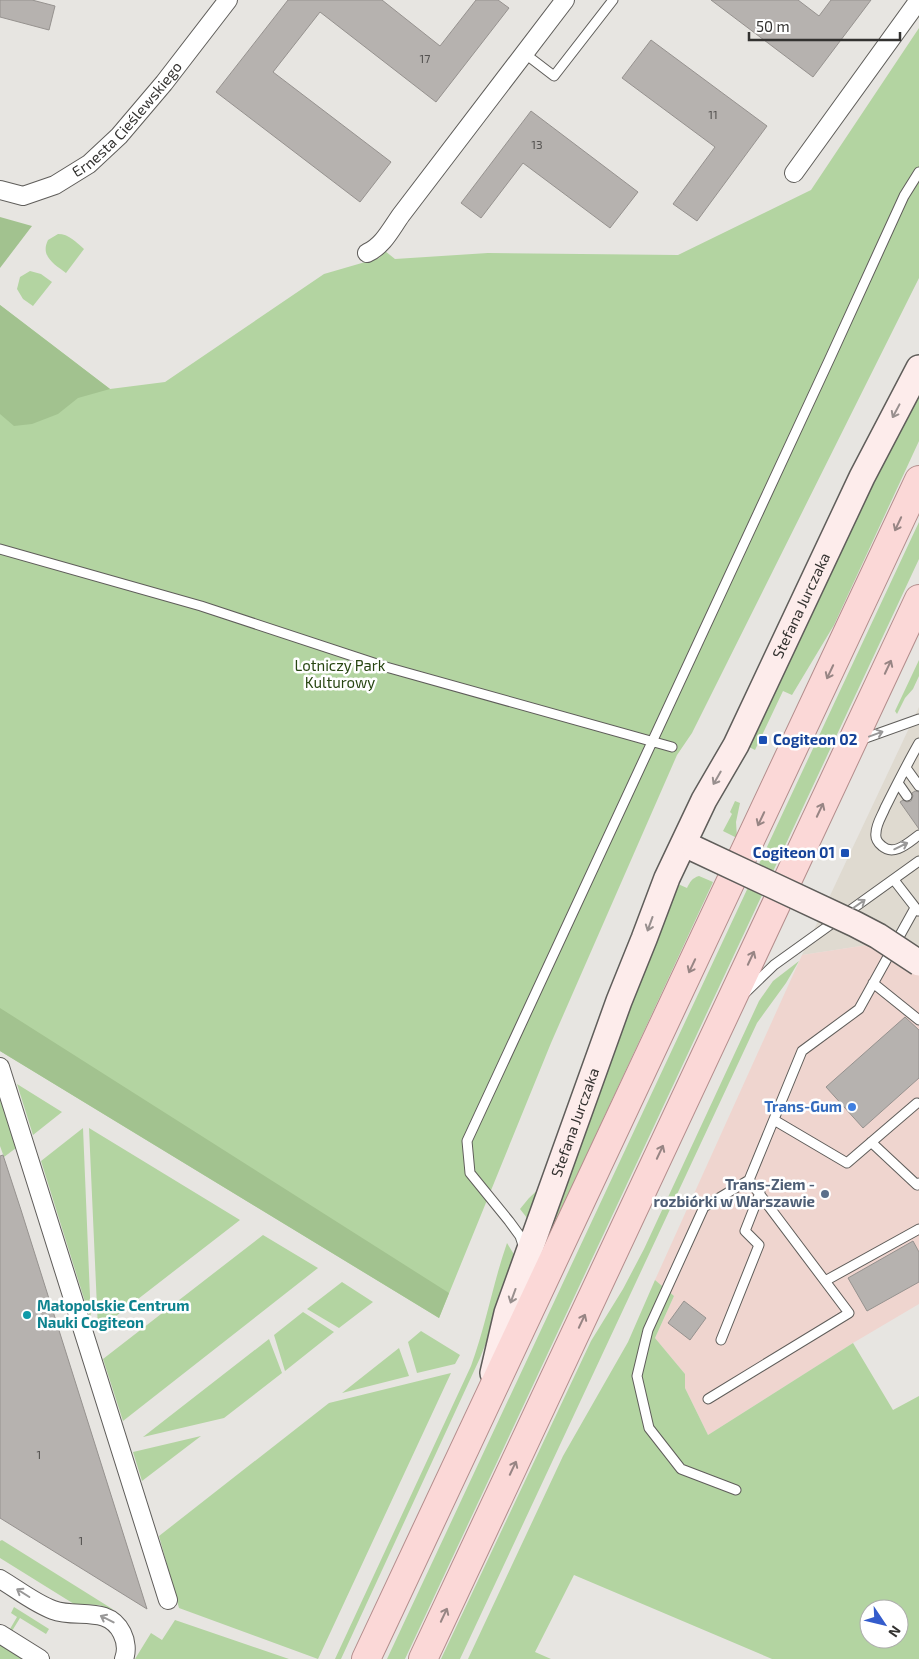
<svg xmlns="http://www.w3.org/2000/svg" width="919" height="1659" font-family="'Exo 2',sans-serif">
<style>
.built{fill:#dfdad0}
.industrial{fill:#efd5cf}
.green{fill:#b3d4a1;fill-rule:evenodd}
.forest{fill:#a2c28f}
.building{fill:#b6b2af;stroke:#96928f}
.lines{fill:none;stroke-linecap:round;stroke-linejoin:round}
.lane-casing{stroke:#5f5d5a;stroke-width:11}
.street-casing{stroke:#5f5d5a;stroke-width:20}
.secondary-casing{stroke:#5f5d5a;stroke-width:28}
.primary-casing{stroke:#b38d8c;stroke-width:30}
.lane{stroke:#fff;stroke-width:9}
.street{stroke:#fff;stroke-width:18}
.secondary{stroke:#fdeceb;stroke-width:25}
.primary{stroke:#fbd8d7;stroke-width:28}
.secondary-bridge-casing{stroke:#5f5d5a;stroke-width:28;stroke-linecap:butt}
.secondary-bridge{stroke:#fdeceb;stroke-width:25}
.oneway{stroke:#988f8e}
.oneway2{stroke:#978584}
.oneway3{stroke:#999898}
.transit-dot{fill:#1a4fb4;stroke:#fff;stroke-width:2}
.shop-dot{fill:#3f7fe0;stroke:#fff;stroke-width:2}
.service-dot{fill:#5c6f8a;stroke:#fff;stroke-width:2}
.culture-dot{fill:#0f9aa8;stroke:#fff;stroke-width:2}
.labels{text-anchor:middle;stroke-width:5;stroke-linejoin:round;paint-order:stroke}
.number-label{font-size:12px;fill:#545250}
.street-label{font-size:15px;fill:#333230;stroke:#fff}
.park-label{font-size:15px;fill:#274511;stroke:#fff}
.transit-label{font-size:15px;font-weight:bold;fill:#164399;stroke:#fff;text-anchor:start}
.shop-label{font-size:15px;font-weight:bold;fill:#366cbe;stroke:#fff;text-anchor:end}
.service-label{font-size:15px;font-weight:bold;fill:#4e5e75;stroke:#fff;text-anchor:end}
.culture-label{font-size:15px;font-weight:bold;fill:#0d838f;stroke:#fff;text-anchor:start}
</style>
<rect width="100%" height="100%" fill="#e7e5e1"/>
<path class="built" d="M919,707V955L874,944L802,955Z"/>
<path class="industrial" d="M874,944L919,955V1304L853,1343L708,1435L685,1388V1374L655,1338L674,1296L655,1280L802,955Z"/>
<path class="green" d="M919,28V278L692,733L677,755L551,1043L439,1318L0,1051V305L110,389L165,382L324,274L379,258L385,251L395,259L488,253L678,255L811,190Z
M58,234C69,234 76,242 84,249L66,273C54,264 40,256 48,240Z
M30,271L41,274L52,282L33,306L23,299L17,289L20,277Z
M919,385V441L834,625L792,695L783,691L755,750L745,745Z
M919,522V559L405,1659H387Z
M919,660V676L913,689L905,698L897,714L895,711Z
M735,801L740,803L736,822L737,838L723,831L732,814L730,812Z
M699,876L713,882L548,1238L544,1242L631,989L678,884L687,888C690,882 692,878 699,876Z
M799,961L786,983L757,1023L460,1659H441L591,1341L623,1289L644,1249L759,1001L773,981Z
M17,1084L62,1112L33,1135Z
M0,1098L16,1148L4,1157L0,1146Z
M83,1128L91,1321L41,1161Z
M89,1128L240,1220L98,1330Z
M543,1185L529,1219L527,1218L520,1209L529,1198Z
M263,1235L318,1268L123,1421L103,1359Z
M507,1243L515,1256L497,1315L480,1358L341,1659H335L471,1366C486,1325 493,1283 507,1243Z
M655,1280L674,1296L655,1338L685,1374V1388L708,1435L853,1343L893,1410L919,1396V1659H772L574,1575L535,1652L551,1659H468L563,1456L628,1342ZM869,1609H899V1639H869Z
M342,1282L373,1302L339,1328L307,1309Z
M303,1312L334,1332L285,1371L274,1335Z
M421,1331L460,1355L455,1364L417,1373L408,1342Z
M269,1339L282,1373L224,1418L143,1437Z
M399,1348L409,1376L342,1393Z
M451,1373L318,1659L179,1608L159,1536L329,1403Z
M201,1436L142,1481L133,1452Z
M2,1540L114,1610L99,1605L74,1604L0,1558V1541Z
M14,1607L49,1629L46,1634L20,1618L12,1631L10,1629L17,1617L11,1613Z
M175,1620L289,1659H135L151,1633L162,1640Z
M0,1643L26,1659H0Z"/>
<path class="forest" d="M0,217L32,226L0,268Z
M0,305L110,389L78,398L58,414L32,424L14,426L0,414Z
M0,1008L449,1293L439,1318L0,1051Z"/>
<path class="building" d="M0,0H32L55,6L49,30L0,17Z
M288,0H382L440,46L476,0H498L509,8L436,102L320,12L273,72L391,162L360,202L216,92Z
M711,0H798L819,16L831,0H871L813,77Z
M651,40L767,126L697,221L673,204L715,147L622,78Z
M531,111L638,192L610,228L523,163L481,218L461,203Z
M915,791L919,792V829L900,802L903,800L907,802L911,801L913,796L912,793Z
M905,1017L919,1030V1078L863,1128L826,1087Z
M3,1155L21,1210L147,1609L0,1518V1156Z
M913,1241L919,1252V1282L867,1311L848,1278Z
M684,1301L706,1318L690,1340L668,1323Z"/>
<g class="lines">
<defs>
<path id="lane" d="M524,53L554,76L613,0
M0,549L201,606L386,667L672,747
M860,740L919,719
M919,743C907,764 896,786 885,808C882,816 876,824 876,833C875,838 878,843 882,846C894,857 909,842 919,835
M906,768L919,786
M898,783L907,796
M894,880L918,911
M873,983L919,1020
M746,992L774,965L919,861
M774,1120L847,1163L917,1103
M871,1142L917,1185L919,1183
M524,1248L520,1236L509,1221L470,1173L467,1141L831,356L904,196L919,172
M825,1281L919,1229
M721,1340L759,1245L745,1231L760,1193
M708,1399L849,1313L749,1180L802,1051L859,1009L915,908
M736,1490L681,1469L649,1428L637,1376L648,1330L704,1207L749,1180"/>
<g id="street">
<path d="M794,173L919,0"/>
<path id="s1" d="M0,190L23,196L55,185L89,164L119,136L164,83L228,0"/>
<path d="M367,253C383,246 391,229 401,215L565,0"/>
<path d="M0,1067L168,1600"/>
<path d="M0,1579C17,1589 34,1603 53,1610C77,1619 108,1605 122,1633C126,1641 127,1651 124,1659"/>
<path d="M0,1634L40,1659"/>
</g>
<g id="secondary">
<path id="s2" d="M493,1373L507,1313L619,1001L644,939L667,878L704,800L736,745L862,477L919,368"/>
</g>
<path id="primary" d="M366,1659L919,480
M423,1659L919,599"/>
</defs>
<use href="#lane" class="lane-casing"/>
<use href="#street" class="street-casing"/>
<use href="#secondary" class="secondary-casing"/>
<use href="#primary" class="primary-casing"/>
<use href="#lane" class="lane"/>
<use href="#street" class="street"/>
<use href="#secondary" class="secondary"/>
<use href="#primary" class="primary"/>
<defs>
<path id="secondary-bridge" d="M695,849L855,924L878,936L919,963"/>
</defs>
<use href="#secondary-bridge" class="secondary-bridge-casing"/>
<use href="#secondary-bridge" class="secondary-bridge"/>
</g>
<defs><path id="oneway-shaft" d="M-6 0H5M1.5-3L5.5 0L1.5 3" fill="none" stroke-width="1.6" stroke-linecap="round" stroke-linejoin="round" transform="scale(1.25)"/></defs>
<g class="oneway">
<use href="#oneway-shaft" transform="translate(896 411) rotate(118)"/>
<use href="#oneway-shaft" transform="translate(717 778) rotate(120)"/>
<use href="#oneway-shaft" transform="translate(650 924) rotate(110)"/>
<use href="#oneway-shaft" transform="translate(513 1296) rotate(110)"/>
</g>
<g class="oneway2">
<use href="#oneway-shaft" transform="translate(898 524) rotate(115)"/>
<use href="#oneway-shaft" transform="translate(888 667) rotate(-65)"/>
<use href="#oneway-shaft" transform="translate(830 672) rotate(115)"/>
<use href="#oneway-shaft" transform="translate(820 810) rotate(-65)"/>
<use href="#oneway-shaft" transform="translate(761 819) rotate(115)"/>
<use href="#oneway-shaft" transform="translate(751 958) rotate(-65)"/>
<use href="#oneway-shaft" transform="translate(692 966) rotate(115)"/>
<use href="#oneway-shaft" transform="translate(660 1152) rotate(-65)"/>
<use href="#oneway-shaft" transform="translate(582 1321) rotate(-65)"/>
<use href="#oneway-shaft" transform="translate(513 1468) rotate(-65)"/>
<use href="#oneway-shaft" transform="translate(444 1615) rotate(-65)"/>
</g>
<g class="oneway3">
<use href="#oneway-shaft" transform="translate(876 734) rotate(-20)"/>
<use href="#oneway-shaft" transform="translate(901 846) rotate(-26)"/>
<use href="#oneway-shaft" transform="translate(859 904) rotate(-35)"/>
<use href="#oneway-shaft" transform="translate(23 1593) rotate(-148)"/>
<use href="#oneway-shaft" transform="translate(107 1619) rotate(-153)"/>
</g>
<g class="transit-dot">
<rect x="758" y="735" width="10" height="10" rx="2.5"/>
<rect x="840" y="848" width="10" height="10" rx="2.5"/>
</g>
<circle class="shop-dot" cx="852" cy="1107" r="5"/>
<circle class="service-dot" cx="825" cy="1194" r="5"/>
<circle class="culture-dot" cx="27" cy="1315" r="5"/>
<g class="labels">
<g class="number-label">
<text x="425" y="63">17</text>
<text x="713" y="119">11</text>
<text x="537" y="149">13</text>
<text x="39" y="1459">1</text>
<text x="81" y="1545">1</text>
</g>
<g class="street-label">
<text dy="5" stroke="none"><textPath href="#s1" startOffset="156">Ernesta Cieślewskiego</textPath></text>
<text dy="5" stroke="none"><textPath href="#s2" startOffset="829">Stefana Jurczaka</textPath></text>
<text dy="5" stroke="none"><textPath href="#s2" startOffset="264">Stefana Jurczaka</textPath></text>
</g>
<g class="park-label">
<text x="340" y="671">Lotniczy Park<tspan x="340" dy="17">Kulturowy</tspan></text>
</g>
<g class="transit-label">
<text x="773" y="745">Cogiteon 02</text>
<text x="835" y="858" text-anchor="end">Cogiteon 01</text>
</g>
<g class="shop-label">
<text x="842" y="1112">Trans-Gum</text>
</g>
<g class="service-label">
<text x="815" y="1190">Trans-Ziem -<tspan x="815" dy="17">rozbiórki w Warszawie</tspan></text>
</g>
<g class="culture-label">
<text x="37" y="1311">Małopolskie Centrum<tspan x="37" dy="17">Nauki Cogiteon</tspan></text>
</g>
</g>
<g transform="translate(884 1624) rotate(125)"><circle r="24" fill="#ffffff" stroke="#adadac"/>
<path d="M0-4L9 19L0 12L-9 19Z" fill="#345ccc"/>
<text y="-8" font-size="14" font-weight="bold" text-anchor="middle" fill="#333230">N</text>
</g>
<path d="M749 32v8h151v-8" fill="none" stroke="#333230" stroke-width="2.5"/>
<text x="756" y="32" font-size="15" fill="#333230" stroke="#ffffff" stroke-width="4" paint-order="stroke">50 m</text>
</svg>
